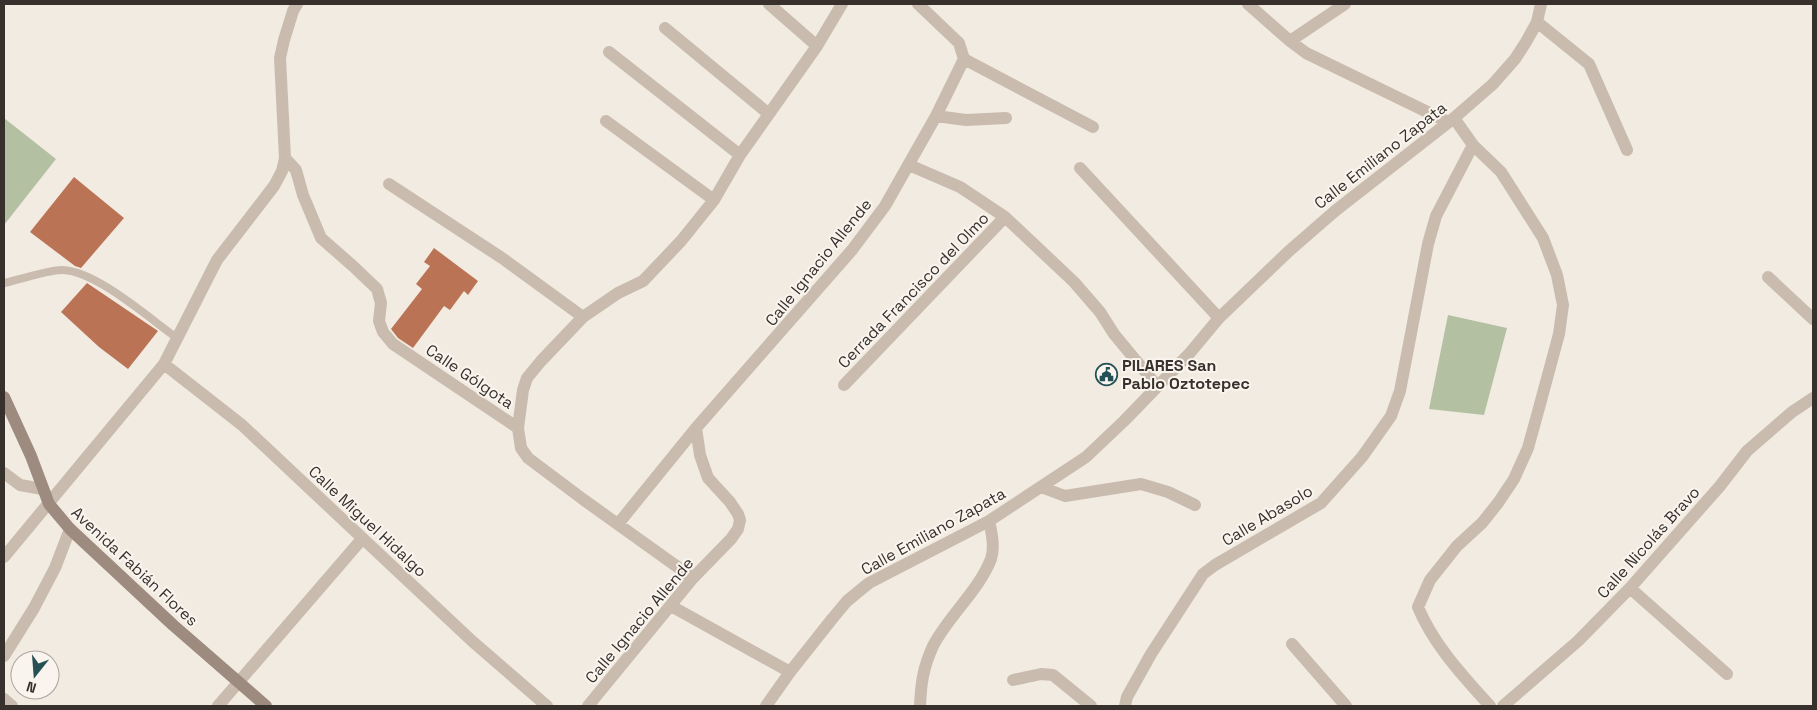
<svg xmlns="http://www.w3.org/2000/svg" width="1817" height="710" font-family="'Space Grotesk',sans-serif">
<style>
.green{fill:#b4c0a2}
.building{fill:#bb7356}
.lines{fill:none;stroke-linecap:round;stroke-linejoin:round}
.service{stroke:#c9bcae;stroke-width:8}
.minor{stroke:#c9bcae;stroke-width:12}
.secondary{stroke:#9d8b7f;stroke-width:12}
.labels{text-anchor:middle;stroke-width:4;stroke-linejoin:round;paint-order:stroke}
.street-label{font-size:16px;fill:#38302c;stroke:#f9f5ee}
.poi-label{font-size:16px;font-weight:bold;fill:#38302c;stroke:#f9f5ee;text-anchor:start}
</style>
<rect width="100%" height="100%" fill="#f2ebe2"/>
<path class="green" d="M4,118L56,159L4,225Z
M1448,315L1507,328L1484,415L1429,409Z"/>
<path class="building" d="M74,177L124,218L81,268L75,266L30,232Z
M434,248L478,281L468,295L464,291L450,310L444,306L413,348L398,338L391,329L422,289L416,284L430,266L424,262Z
M87,283L158,331L128,369L99,347L61,312Z"/>
<g class="lines">
<path class="service" d="M4,283C18,280 51,269 63,270C96,271 150,319 177,338"/>
<path class="minor" d="M769,4L817,46
M1248,4L1290,41L1306,53L1448,122
M1537,22L1589,64L1627,150
M665,28L769,114
M1290,41L1345,4
M609,52L740,155
M964,59L1093,127
M936,116L966,120L1006,118
M1454,118L1473,145L1501,172L1543,238L1557,275L1563,305L1559,334L1539,408L1528,448L1514,479L1498,503L1482,523L1457,546L1430,580L1418,607C1433,644 1463,676 1490,706
M606,121L714,200
M285,158L296,170L303,195L321,238L354,267L377,289L381,303L379,321L383,332L393,344L518,428L521,448L528,458L584,500L693,578
M909,165L960,187L1005,217L1074,282L1100,312L1114,334L1157,386
M1080,168L1219,318
M389,184L502,258L583,317
M1768,277L1813,319
M164,364L242,425L472,641L547,706
M844,385L1005,217
M518,428L523,390L527,378L541,361L583,317L618,293L643,281L681,241L714,200L740,155L817,46L842,4
M4,473L20,485L42,489
M1041,487L1065,496L1141,484L1168,492L1195,505
M618,524L696,428L852,250L885,206L936,116L964,59L959,43L918,4
M4,557L164,364L217,260L274,186L282,171L285,158L280,58L284,40L293,11L297,4
M1630,588L1727,674
M671,606L790,672
M1292,644L1346,706
M4,656L34,608L55,568L70,529
M1013,680L1041,674L1053,675L1091,706
M4,699L12,706
M218,706L362,539
M588,706L693,578L731,539L738,529L740,520L738,514L730,502L708,478L700,455L696,428
M766,706L790,672L832,619L847,601L869,583L989,521L1086,457L1124,421L1189,354L1219,318L1289,251L1335,211L1454,118L1493,84L1515,59L1526,42L1537,22L1541,4
M920,706C921,683 923,668 933,646C949,615 978,592 991,559C995,548 992,533 989,521
M1125,706L1127,697L1151,654L1203,574L1215,565L1321,503L1362,457L1391,416L1400,391L1428,244L1436,216L1473,145
M1503,706L1578,641L1630,588L1720,486L1747,451L1792,412L1813,398"/>
<path class="secondary" d="M4,397L31,456L49,504L70,529L173,625L266,706"/>
</g>
<defs>
<symbol id="civic-ring" viewBox="-11 -11 22 22"><circle r="9.5" fill="#f9f5ee" stroke="#255156" stroke-width="1.5"/><path d="M-.6-6.5H3V-4.5H.6V-3L4-1V1h2V6H-6V1h2V-1L-.6-3ZM-1.2 2.5V6h2.4V2.5Z" fill="#255156"/></symbol>
</defs>
<g fill-rule="evenodd">
<use href="#civic-ring" x="1094" y="362" width="25" height="25"/>
</g>
<g class="labels">
<g class="street-label">
<text transform="translate(1380 155) rotate(-38)" y="6">Calle Emiliano Zapata</text>
<text transform="translate(818 262) rotate(-51)" y="6">Calle Ignacio Allende</text>
<text transform="translate(913 290) rotate(-46)" y="6">Cerrada Francisco del Olmo</text>
<text transform="translate(470 376) rotate(34)" y="6">Calle Gólgota</text>
<text transform="translate(1267 515) rotate(-31)" y="6">Calle Abasolo</text>
<text transform="translate(368 521) rotate(43)" y="6">Calle Miguel Hidalgo</text>
<text transform="translate(933 531) rotate(-29)" y="6">Calle Emiliano Zapata</text>
<text transform="translate(1648 542) rotate(-48)" y="6">Calle Nicolás Bravo</text>
<text transform="translate(135 566) rotate(43)" y="6">Avenida Fabián Flores</text>
<text transform="translate(639 620) rotate(-50)" y="6">Calle Ignacio Allende</text>
</g>
<g class="poi-label">
<text x="1122" y="371">PILARES San<tspan x="1122" dy="18">Pablo Oztotepec</tspan></text>
</g>
</g>
<rect width="1817" height="710" fill="none" stroke="#38302c" stroke-width="10"/>
<g transform="translate(35 675) rotate(197)"><circle r="24" fill="#f9f5ee" stroke="#aca6a0"/>
<path d="M0-4L9 19L0 12L-9 19Z" fill="#255156"/>
<text y="-8" font-size="14" font-weight="bold" text-anchor="middle" fill="#38302c">N</text>
</g>
</svg>
